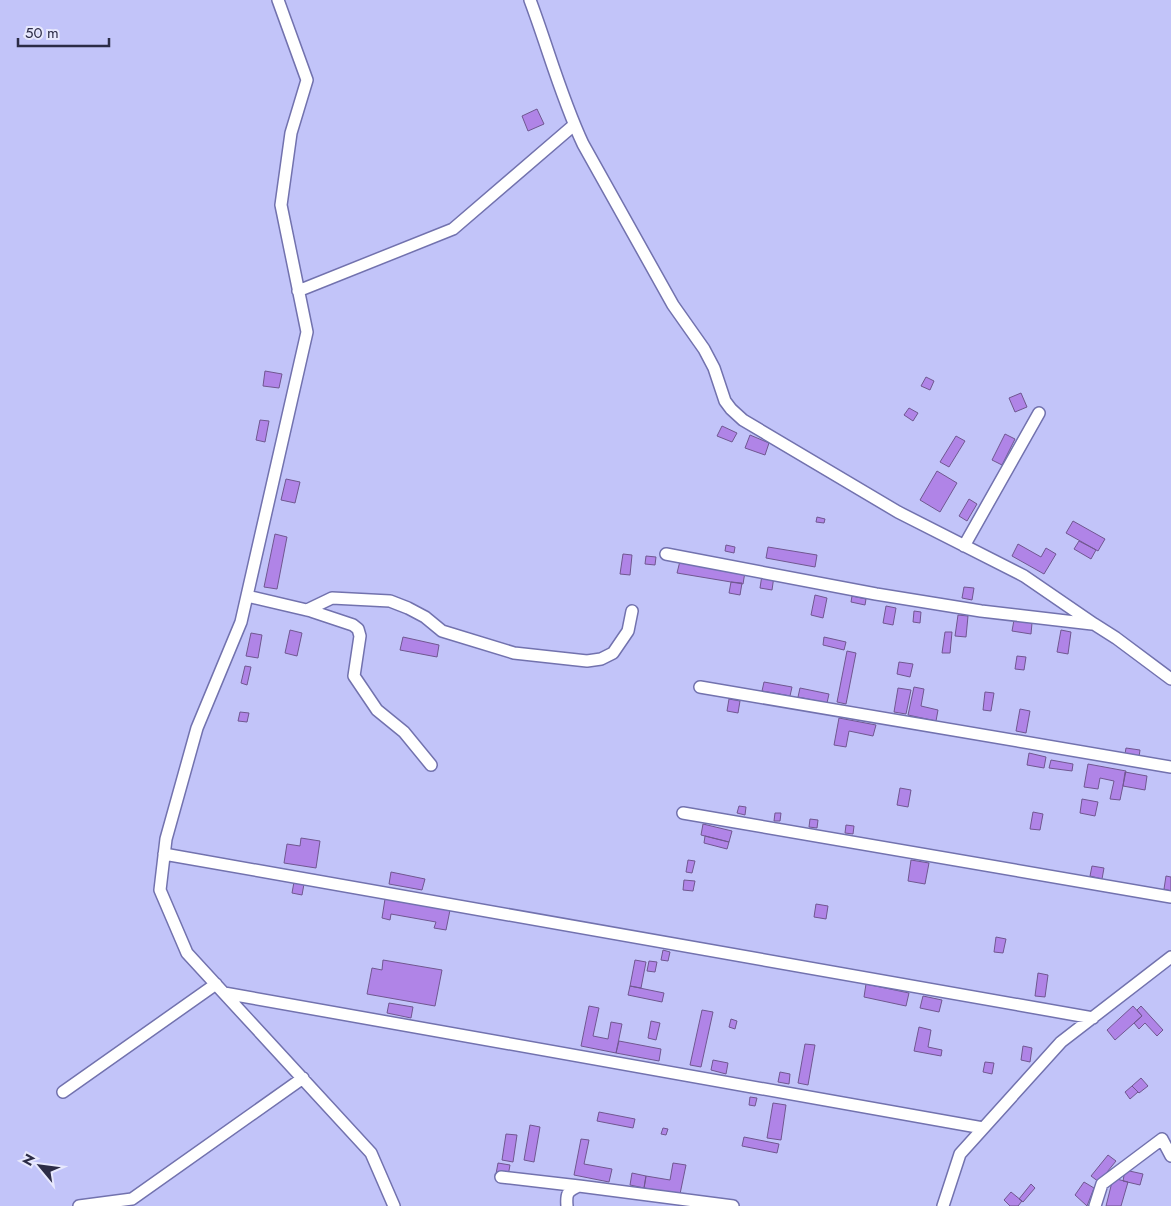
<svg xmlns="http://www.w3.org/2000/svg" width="1171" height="1206" font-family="Jost,sans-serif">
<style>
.building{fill:#b084e7;stroke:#705790}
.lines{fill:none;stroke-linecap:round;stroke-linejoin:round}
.minor-casing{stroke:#7272ae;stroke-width:14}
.minor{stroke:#fff;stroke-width:11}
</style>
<rect width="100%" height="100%" fill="#c2c4f9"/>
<path class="building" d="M537,109L544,124L528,131L522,116Z
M265,371L282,374L279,388L263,386Z
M926,377L934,381L930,390L921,386Z
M1021,393L1027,407L1015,412L1009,398Z
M909,408L918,413L913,421L904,415Z
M260,420L269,421L265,442L256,440Z
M722,426L737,433L732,442L717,436Z
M1005,434L1015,439L1002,465L992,460Z
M750,435L769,443L765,455L745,448Z
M956,436L965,441L949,467L940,462Z
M937,471L957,483L940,512L920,500Z
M286,479L300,482L295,503L281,500Z
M969,499L977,504L967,521L959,516Z
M817,517L825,519L824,523L816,522Z
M1073,521L1105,539L1098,551L1066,533Z
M275,534L287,537L277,589L264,587Z
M1079,541L1096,550L1091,559L1074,549Z
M1018,544L1041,557L1046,548L1056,554L1044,574L1012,556Z
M726,545L735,547L734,553L725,551Z
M768,547L817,555L815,567L766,558Z
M623,554L632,555L630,575L620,574Z
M646,556L656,557L655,565L645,564Z
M680,561L745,572L743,584L677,573Z
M762,575L774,576L772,590L760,588Z
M731,582L742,583L740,595L729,593Z
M964,587L974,588L972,600L962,598Z
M815,595L827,598L823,618L811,615Z
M852,596L866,599L865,605L851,602Z
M886,606L896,608L893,625L883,623Z
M914,611L921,612L920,623L913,622Z
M958,615L968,616L966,637L955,636Z
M1014,620L1032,623L1031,634L1012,631Z
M290,630L302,633L297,656L285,653Z
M1061,630L1071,632L1068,654L1057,652Z
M945,632H952L950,653H942Z
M251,633L262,635L258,658L246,656Z
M403,637L439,645L437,657L400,650Z
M824,637L846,642L844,650L823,645Z
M847,651L856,653L846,704L837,702Z
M1017,656L1026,657L1024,670L1015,669Z
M899,662L913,664L910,677L897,674Z
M245,666L251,667L247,685L241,683Z
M764,682L792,687L790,696L762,691Z
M914,687L924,689L921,706L938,710L936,721L908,715Z
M800,688L829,694L827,703L798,697Z
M898,688L911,690L906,714L894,712Z
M985,692L994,693L991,711L983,710Z
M729,699L740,701L738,713L727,711Z
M1020,709L1030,711L1026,733L1016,731Z
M240,712L249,713L247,722L238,721Z
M839,718L876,725L873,736L849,731L846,747L834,745Z
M1126,748L1140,750L1139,757L1125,754Z
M1029,753L1046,757L1044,768L1027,765Z
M1051,760L1073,764L1072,771L1049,768Z
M1088,764L1126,771L1120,800L1110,799L1114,781L1100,778L1098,789L1084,787Z
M1125,772L1147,776L1145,790L1123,786Z
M900,788L911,790L908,807L897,805Z
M1082,799L1098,802L1095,816L1080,813Z
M739,806L746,807L745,815L737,813Z
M1033,812L1043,814L1040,830L1030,829Z
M775,813H781L780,821H774Z
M810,819L818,820L817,828L809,827Z
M703,824L732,831L729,842L701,835Z
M846,825L854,826L853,834L845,833Z
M705,836L729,842L727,849L704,843Z
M301,838L320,841L316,868L284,863L287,844L300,846Z
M688,860L695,861L692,873L686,872Z
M911,860L929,863L925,884L908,881Z
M1092,866L1104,868L1102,879L1090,876Z
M391,872L425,879L422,890L389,884Z
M1166,876L1171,877V891L1164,889Z
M684,880L695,881L693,891L683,890Z
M294,882L304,884L302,895L292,893Z
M385,899L450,910L446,930L434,928L436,922L391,914L390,920L382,918Z
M816,904L828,906L826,919L814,917Z
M996,937L1006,939L1003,953L994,952Z
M663,950L670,952L668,961L661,960Z
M383,960L442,970L435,1006L367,994L372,968L382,970Z
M635,960L646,962L641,988L630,986Z
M649,961L657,962L655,972L647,971Z
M1038,973L1048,975L1045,997L1035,996Z
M866,984L909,993L906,1006L864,997Z
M630,986L664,993L662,1002L628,995Z
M923,996L942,1000L939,1012L920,1008Z
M389,1003L413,1007L411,1018L387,1013Z
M589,1006L599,1008L593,1036L608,1039L611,1022L622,1024L616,1053L581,1046Z
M1133,1006L1142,1016L1115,1040L1107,1030Z
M1141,1006L1163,1030L1157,1036L1145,1023L1139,1029L1134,1023L1142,1016L1137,1010Z
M702,1010L713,1012L701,1067L690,1065Z
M731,1019L737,1021L735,1029L729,1027Z
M651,1021L660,1023L656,1040L648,1038Z
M919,1027L931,1030L928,1047L942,1050L941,1056L914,1051Z
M619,1041L661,1049L659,1061L616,1053Z
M805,1044L815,1045L808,1085L798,1083Z
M1023,1046L1032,1048L1030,1062L1021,1060Z
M713,1060L728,1063L726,1074L711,1070Z
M985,1062L994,1063L992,1074L983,1072Z
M780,1072L790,1074L789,1084L778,1082Z
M1141,1078L1148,1086L1139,1093L1132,1086Z
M1132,1086L1138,1092L1130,1099L1125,1092Z
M750,1097L757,1098L755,1106L749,1105Z
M773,1103L786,1105L781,1140L767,1138Z
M599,1112L635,1119L633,1128L597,1121Z
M530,1125L540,1127L534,1162L524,1160Z
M663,1128L668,1129L666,1135L661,1134Z
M506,1134L517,1135L513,1162L502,1160Z
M744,1137L779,1144L777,1153L742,1146Z
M581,1139L589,1140L584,1164L612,1169L609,1182L574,1175Z
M1108,1155L1116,1161L1099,1182L1091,1176Z
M498,1163L510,1165L508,1176L496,1174Z
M673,1163L686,1165L680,1194L644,1188L646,1176L670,1180Z
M1125,1170L1143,1174L1140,1185L1123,1181Z
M632,1173L646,1176L644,1188L630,1185Z
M1113,1178L1128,1182L1121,1206H1106Z
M1084,1182L1094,1188L1087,1206L1075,1195Z
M1031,1184L1035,1188L1023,1202L1019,1199Z
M1011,1192L1022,1201L1018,1206H1010L1004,1200Z"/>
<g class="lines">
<defs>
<path id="minor" d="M278,0L307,80L291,133L281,205L307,332L241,622L197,728L166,839L160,890L187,953L371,1153L394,1206
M530,0C548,48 561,97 583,144L673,305L704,349L714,368L725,401L731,409L743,420L898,512L1024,576L1094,624L1116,638L1171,679
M298,291L453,229L574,125
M964,546L1039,413
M666,554L876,594L981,611L1092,624
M247,596L311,611L353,625L358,629L360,636L354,676L377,710L404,732L431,765
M307,610L332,598L390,601L408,608L425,617L442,631L514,653L587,661L601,659L613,653L628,631L632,611
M700,687L1171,767
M683,813L1171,897
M164,854L1093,1018
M224,993L983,1128
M63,1092L216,984
M501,1177L579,1186
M79,1206L132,1199L303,1078
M567,1206C566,1194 567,1191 579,1186L733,1206
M943,1206L960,1154L1061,1042L1171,957
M1095,1206L1102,1184L1162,1139L1171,1156"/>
</defs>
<use href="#minor" class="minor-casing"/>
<use href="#minor" class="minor"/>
</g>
<g transform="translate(40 1166) rotate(299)" stroke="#e7e8fd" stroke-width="4" paint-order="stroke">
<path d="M0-4L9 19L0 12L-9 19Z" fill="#2c2c46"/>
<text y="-8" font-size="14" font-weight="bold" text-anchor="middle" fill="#2c2c46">N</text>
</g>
<path d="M18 38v8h91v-8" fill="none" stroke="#2c2c46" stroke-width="2.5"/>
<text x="25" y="38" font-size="15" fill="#2c2c46" stroke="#e7e8fd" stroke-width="4" paint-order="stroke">50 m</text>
</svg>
